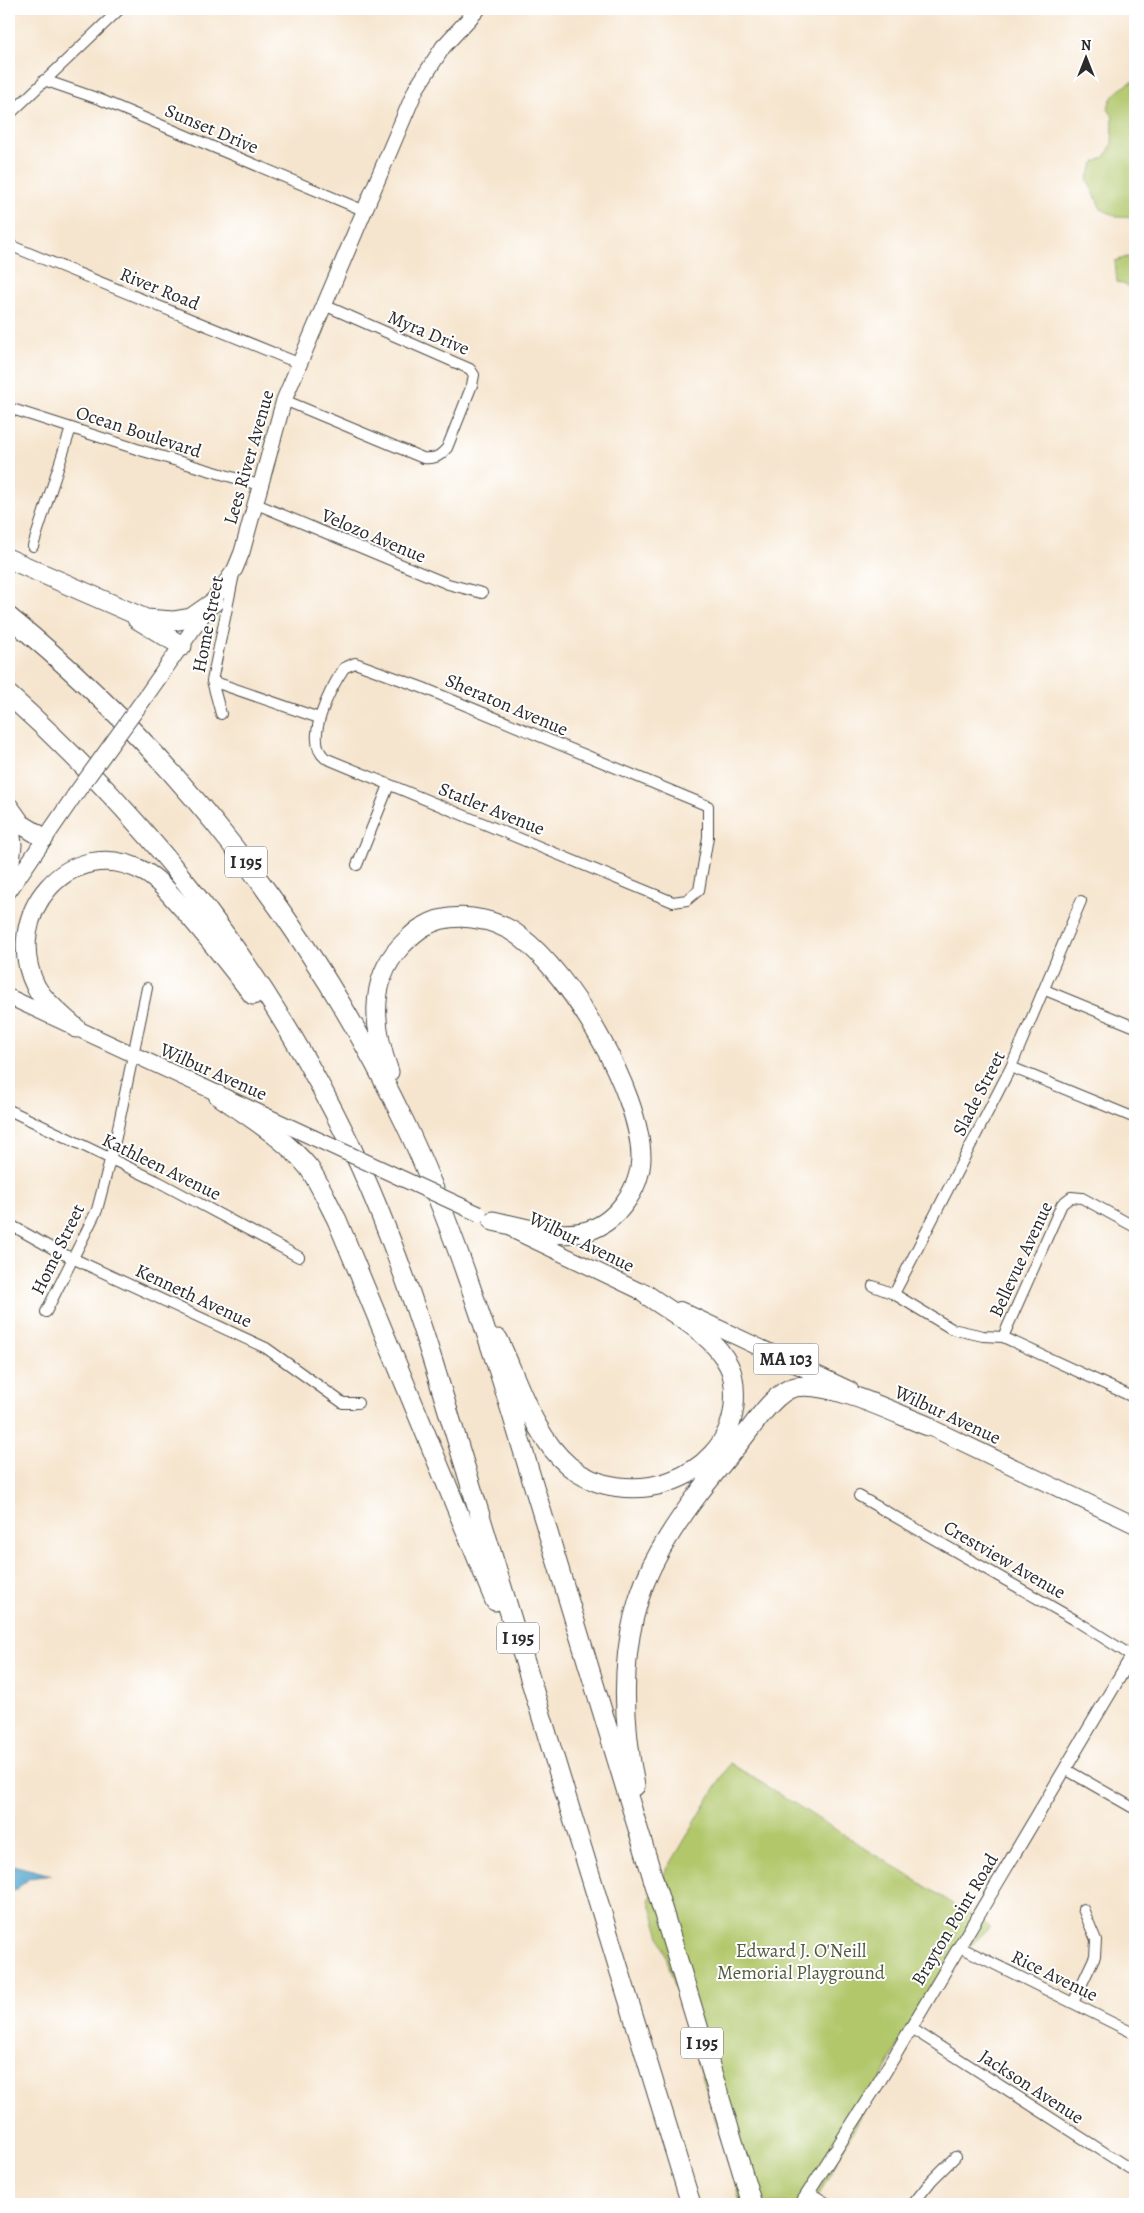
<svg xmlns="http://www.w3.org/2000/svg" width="1144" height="2213" font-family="Alegreya,serif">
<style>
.green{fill:#b1c76b;stroke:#6e794b}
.water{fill:#51a5cc;stroke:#3e687c}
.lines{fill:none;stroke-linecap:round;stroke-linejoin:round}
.minor-casing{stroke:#494743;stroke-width:12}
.tertiary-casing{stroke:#494743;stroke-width:14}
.secondary-casing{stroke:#494743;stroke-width:17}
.primary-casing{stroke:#494743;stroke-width:18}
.motorway-casing{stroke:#494743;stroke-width:21}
.minor{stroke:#fff;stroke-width:10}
.tertiary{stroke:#fff;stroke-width:12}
.secondary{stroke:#fff;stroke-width:15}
.primary{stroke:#fff;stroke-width:16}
.motorway{stroke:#fff;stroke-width:19}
.secondary-bridge-casing{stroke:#494743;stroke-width:17;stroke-linecap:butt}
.secondary-bridge{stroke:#fff;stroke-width:15}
.labels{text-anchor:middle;stroke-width:4;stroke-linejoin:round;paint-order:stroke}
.shield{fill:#fff;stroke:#6b6b6b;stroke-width:1}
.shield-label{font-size:18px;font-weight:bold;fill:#2b2b2b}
.street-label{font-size:19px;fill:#2b2b2b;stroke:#fff}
.park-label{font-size:19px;fill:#535a3e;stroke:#fff}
</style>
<rect width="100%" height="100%" fill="#fff"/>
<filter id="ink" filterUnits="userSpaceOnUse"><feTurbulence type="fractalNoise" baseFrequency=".02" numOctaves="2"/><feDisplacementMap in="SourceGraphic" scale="10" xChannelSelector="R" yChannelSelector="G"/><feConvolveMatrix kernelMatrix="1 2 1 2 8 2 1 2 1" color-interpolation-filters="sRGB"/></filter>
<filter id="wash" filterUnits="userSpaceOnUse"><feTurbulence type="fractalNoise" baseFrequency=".0096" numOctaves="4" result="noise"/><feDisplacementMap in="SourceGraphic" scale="20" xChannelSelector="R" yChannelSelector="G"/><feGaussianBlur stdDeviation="1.12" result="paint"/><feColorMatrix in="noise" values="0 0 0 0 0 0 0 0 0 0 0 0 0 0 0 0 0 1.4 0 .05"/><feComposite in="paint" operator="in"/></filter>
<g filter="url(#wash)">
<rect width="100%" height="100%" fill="#f6e5ce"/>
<path class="green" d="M1135,80V218L1118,217L1101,209L1087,179L1094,163L1106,156L1112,144L1113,117L1108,109C1110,93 1122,88 1135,80Z
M1127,257L1135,259V289L1117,282L1115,261Z
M730,1763L990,1927L942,1973L898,2046L814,2204H741L649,1900Z"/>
<path class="water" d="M9,1864L52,1875L30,1878L9,1895Z"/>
</g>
<g filter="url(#ink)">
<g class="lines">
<defs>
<path id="minor" d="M44,80L99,99L365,211
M9,115L120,9
M9,245L298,363
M284,400L423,458C435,459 439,457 447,448L472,385L474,375L470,369L324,305
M9,408L143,451L259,485
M254,503L448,584L482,593
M33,546L71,428
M355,663L426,689L708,806V837L699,890L687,900L673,902L325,758C303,739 331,688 344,668Z
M212,681L319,718
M221,714L212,681L234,574
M357,865L389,785
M1045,990L1135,1027
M1011,1067L1135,1118
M9,1110L159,1182L299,1257
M9,1224L57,1251L266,1348L343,1403H358
M873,1286L894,1294L952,1329L983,1336L1003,1337L1135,1398
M894,1294L1011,1067L1081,901
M46,1312L97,1210L116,1137L147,988
M1003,1337L1062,1204L1071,1197L1082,1198L1135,1227
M859,1496L1075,1620L1132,1656
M1065,1769L1135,1809
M960,1947L1135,2034
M1073,2003L1095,1956L1096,1940L1083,1909
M911,2028L1135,2172
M809,2192L828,2204
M913,2204L932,2180L955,2157"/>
<path id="tertiary" d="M801,2204L879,2082L1135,1651"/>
<path id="secondary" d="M144,699L235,569L242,552L284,400L416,89L443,47L478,9
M9,891L74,796
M9,997L312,1137
M516,1232L644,1293"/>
<path id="primary" d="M680,1310L850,1390
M917,1421L1135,1525"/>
<path id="motorway" d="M9,559L146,619L173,621L191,618L214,602
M9,617C176,753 311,928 405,1123C444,1205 473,1292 501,1378L752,2204
M137,619L182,646
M9,695C141,813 253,954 334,1112C375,1192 406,1276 433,1362L691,2204
M9,807L21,824L44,838
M9,818L12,845L9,870
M76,1028C63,1016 45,1003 36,987C0,916 69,831 145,872C158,879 169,893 178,903C205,933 229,964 253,995
M389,1072C374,1031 368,982 400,947C407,940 414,932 423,927C451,910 494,917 519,936C571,974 640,1092 641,1157C641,1189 615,1225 583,1232C553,1238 522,1227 493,1221
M218,1095C249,1117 285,1138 309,1168C320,1184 328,1203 337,1220L495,1601
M498,1339C518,1381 533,1436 569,1466C624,1512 726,1482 734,1406C735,1393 735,1378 729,1366C713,1333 673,1314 644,1293
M635,1786C620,1708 618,1623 660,1551C682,1512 711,1477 740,1442C753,1426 775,1391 795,1387C831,1381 894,1413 928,1426"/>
</defs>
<use href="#minor" class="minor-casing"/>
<use href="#tertiary" class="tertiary-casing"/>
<use href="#secondary" class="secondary-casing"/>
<use href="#primary" class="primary-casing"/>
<use href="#motorway" class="motorway-casing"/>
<use href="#minor" class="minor"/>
<use href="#tertiary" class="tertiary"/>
<use href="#secondary" class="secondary"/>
<use href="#primary" class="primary"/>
<use href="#motorway" class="motorway"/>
<defs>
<path id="secondary-bridge" d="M74,796L144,699
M312,1137L479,1214"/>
</defs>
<use href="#secondary-bridge" class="secondary-bridge-casing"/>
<use href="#secondary-bridge" class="secondary-bridge"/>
</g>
</g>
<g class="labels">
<g class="shield">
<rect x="225" y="846.5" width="42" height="31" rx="4"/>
<rect x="753.5" y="1343.5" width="65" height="31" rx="4"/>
<rect x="497" y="1622.5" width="42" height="31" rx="4"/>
<rect x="681" y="2027.5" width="42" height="31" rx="4"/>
</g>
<g class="shield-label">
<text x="246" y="868">I 195</text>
<text x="786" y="1365">MA 103</text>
<text x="518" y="1644">I 195</text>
<text x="702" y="2049">I 195</text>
</g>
<g class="street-label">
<text transform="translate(212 128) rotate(23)" y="7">Sunset Drive</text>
<text transform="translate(160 288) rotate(22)" y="7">River Road</text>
<text transform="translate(429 332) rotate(23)" y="7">Myra Drive</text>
<text transform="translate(139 431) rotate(18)" y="7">Ocean Boulevard</text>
<text transform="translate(248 457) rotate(-74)" y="7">Lees River Avenue</text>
<text transform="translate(374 535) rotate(23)" y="7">Velozo Avenue</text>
<text transform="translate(207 624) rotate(-79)" y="7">Home Street</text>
<text transform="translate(507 704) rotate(23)" y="7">Sheraton Avenue</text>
<text transform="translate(492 808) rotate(22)" y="7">Statler Avenue</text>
<text transform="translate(214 1071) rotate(24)" y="7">Wilbur Avenue</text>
<text transform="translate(978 1093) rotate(-63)" y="7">Slade Street</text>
<text transform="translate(162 1166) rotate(26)" y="7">Kathleen Avenue</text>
<text transform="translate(582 1241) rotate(26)" y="7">Wilbur Avenue</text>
<text transform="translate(57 1249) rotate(-64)" y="7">Home Street</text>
<text transform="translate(1020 1259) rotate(-65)" y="7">Bellevue Avenue</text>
<text transform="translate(194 1295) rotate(25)" y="7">Kenneth Avenue</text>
<text transform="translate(948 1414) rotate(25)" y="7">Wilbur Avenue</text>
<text transform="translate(1005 1559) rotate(30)" y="7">Crestview Avenue</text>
<text transform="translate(954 1919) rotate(-59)" y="7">Brayton Point Road</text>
<text transform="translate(1055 1975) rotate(26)" y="7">Rice Avenue</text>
<text transform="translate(1032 2086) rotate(33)" y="7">Jackson Avenue</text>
</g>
<g class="park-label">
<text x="801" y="1957">Edward J. O'Neill<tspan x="801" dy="22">Memorial Playground</tspan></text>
</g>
</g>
<rect width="1144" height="2213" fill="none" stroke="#fff" stroke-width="30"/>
<g transform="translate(1086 58)" stroke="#ffffff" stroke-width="4" paint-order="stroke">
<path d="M0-4L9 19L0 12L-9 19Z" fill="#2b2b2b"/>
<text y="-8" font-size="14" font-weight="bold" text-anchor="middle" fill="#2b2b2b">N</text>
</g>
</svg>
